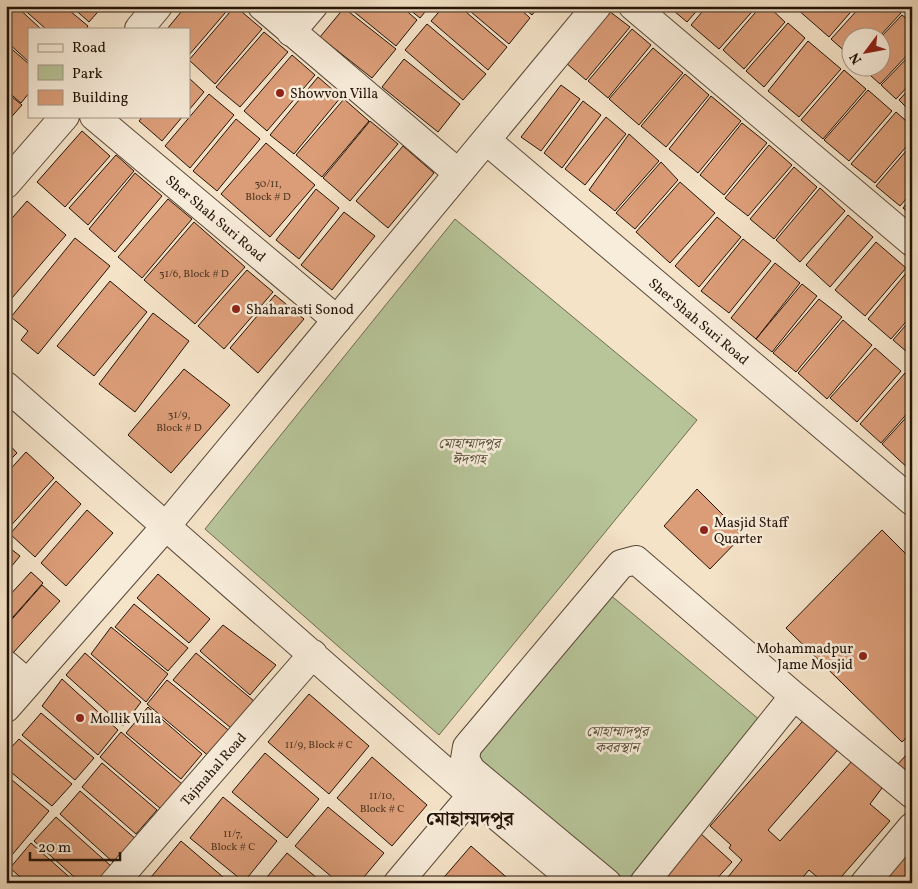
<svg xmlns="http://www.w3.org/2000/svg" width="918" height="889" font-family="Vollkorn,'Noto Serif Bengali',serif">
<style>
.green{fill:#b7c599;stroke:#6d6c50}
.building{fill:#db9d78;stroke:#231307}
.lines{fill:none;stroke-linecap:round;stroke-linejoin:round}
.minor-casing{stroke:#584737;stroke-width:30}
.minor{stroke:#f8eddb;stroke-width:28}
.poi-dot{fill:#8f2418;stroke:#f8eddb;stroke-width:2}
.labels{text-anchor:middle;stroke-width:5;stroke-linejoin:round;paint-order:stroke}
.number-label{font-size:11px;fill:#513623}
.poi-label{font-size:14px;fill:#231307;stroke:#f8eddb;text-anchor:start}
.street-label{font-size:14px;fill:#231307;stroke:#f8eddb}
.park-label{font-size:14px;font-style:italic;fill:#57513a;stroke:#f8eddb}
.district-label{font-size:19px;font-weight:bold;fill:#231307;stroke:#f8eddb}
</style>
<rect width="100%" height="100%" fill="#f5e3c8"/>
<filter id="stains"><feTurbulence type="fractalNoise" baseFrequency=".004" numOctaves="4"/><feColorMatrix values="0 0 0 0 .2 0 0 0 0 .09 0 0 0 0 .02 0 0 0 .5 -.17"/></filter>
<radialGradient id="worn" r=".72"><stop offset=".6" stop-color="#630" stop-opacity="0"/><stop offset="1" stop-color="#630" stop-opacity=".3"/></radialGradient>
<path class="green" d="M455,219L697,420L439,735L205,529Z
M608,593L761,721L627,883H624L472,756Z"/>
<path class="building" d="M12,6H16L41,29H29V62L6,41V13Z
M20,6H64L88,26L86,29H46Z
M71,6H103L89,22Z
M186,6H231L189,55V29H167Z
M235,6L262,29L215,84L189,60Z
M347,6H401L417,20L396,46Z
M405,6H430L420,18Z
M444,6H459L507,47L488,70L431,21Z
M464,6H517L530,18L509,44Z
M521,6H539L532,15Z
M668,6H701L687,22Z
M707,6H757L719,49L691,25Z
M761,6H768L785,22L744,69L723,50Z
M800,6H856L829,37L797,9Z
M861,6H894L901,13L878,38H850V56L831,39Z
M344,8L396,49L372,78L320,37Z
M609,11L630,27L586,80L566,63Z
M902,15L912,23V50L880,84L862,68H880V38Z
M788,23L805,38L764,87L746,71Z
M427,24L486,74L463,100L405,50Z
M632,29L651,45L608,98L588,81Z
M264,32L288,52L240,107L216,87Z
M808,41L841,69L799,117L768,91Z
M6,44L29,64V93L21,103L6,90Z
M653,48L683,73L639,125L609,99Z
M912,53V82L896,99L881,85Z
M292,55L315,75L267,131L244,111Z
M404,59L460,104L438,132L382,87Z
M844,70L866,89L823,139L801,120Z
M685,74L709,95L666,147L641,126Z
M318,77L341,97L294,154L270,135Z
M189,78L204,92L189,110Z
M561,85L580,99L541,151L521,137Z
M912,86V113L899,100Z
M868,90L892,111L849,161L824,140Z
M6,92L22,105L6,123Z
M209,94L234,115L190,168L165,146Z
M711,96L741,121L698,173L669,149Z
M344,99L369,121L322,177L296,155Z
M583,101L601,115L562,168L544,153Z
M896,112L912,126V140L875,183L851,164Z
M143,116H183L162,141L139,121Z
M606,117L626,134L585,185L565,169Z
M236,119L260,139L217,191L193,171Z
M370,121L398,144L350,201L323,178Z
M742,123L767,143L724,195L700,175Z
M82,131L110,156L65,207L37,182Z
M629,134L659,161L615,211L589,190Z
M266,143L315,185L270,237L221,194Z
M912,144V192L900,206L876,186Z
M769,145L792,165L748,216L725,198Z
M403,146L434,173L388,228L356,201Z
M116,155L134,171L88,225L69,208Z
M661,162L678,180L635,229L616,213Z
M794,167L817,187L774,239L750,219Z
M135,173L162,196L115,252L89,229Z
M680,182L715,213L670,263L636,232Z
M820,188L845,211L800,262L776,240Z
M316,189L339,208L299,259L276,240Z
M912,197V216L903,208Z
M168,199L192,219L142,278L118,257Z
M27,201L66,235L6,305V225Z
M344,212L375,236L332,290L301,265Z
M848,215L873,237L830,287L806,265Z
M717,217L741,237L699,287L675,266Z
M194,222L245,267L195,324L144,280Z
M75,238L110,266L38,354L21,340L28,331L11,317Z
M743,239L771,261L729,313L701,291Z
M876,242L906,268L865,316L835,290Z
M775,263L800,283L756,339L731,318Z
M247,270L273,292L224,349L198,326Z
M908,271L912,274V315L891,339L868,319Z
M110,281L147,312L94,376L57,346Z
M802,284L817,296L772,352L756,339Z
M275,295L304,319L258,373L230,348Z
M819,299L842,317L796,372L773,353Z
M153,313L189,341L135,412L99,384Z
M912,318V346L907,352L893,340Z
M843,320L872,345L827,399L798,373Z
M875,348L901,371L857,422L830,398Z
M184,369L230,405L171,473L128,435Z
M905,373L912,379V408L881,443L860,424Z
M912,411V470L911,471L882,444Z
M6,441L17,453L6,464Z
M26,452L54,478L6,531V474Z
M56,481L81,504L35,557L10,534Z
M697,489L743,535L710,569L664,526Z
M87,510L113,533L66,586L41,563Z
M882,530L912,560V732L902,742L786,628Z
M6,545L20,556L6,573Z
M31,572L43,583L6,625V599Z
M158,574L210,619L189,643L137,598Z
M42,585L60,601L13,653L6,647V626Z
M134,604L188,648L168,671L115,627Z
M223,625L276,665L250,695L200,651Z
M111,627L168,674L146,702L91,654Z
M85,653L141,702L123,726L66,675Z
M196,653L254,701L231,728L173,680Z
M62,679L118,730L98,755L42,706Z
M167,680L232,733L211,758L147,704Z
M309,694L369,746L329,794L268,742Z
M148,707L202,754L181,779L126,733Z
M41,713L94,758L75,780L22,735Z
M809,714L843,744L768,830L780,841L853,760L882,788L870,804L890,821L836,883H824L809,870L798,883H723L742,860L729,848L731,845L710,826Z
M121,732L182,784L161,809L100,757Z
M19,739L72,784L52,806L6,768V753Z
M912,749V785L894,768Z
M265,753L319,799L287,838L232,792Z
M372,757L427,805L392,846L337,798Z
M102,763L157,810L136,834L82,787Z
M6,775L49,811L6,862Z
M80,791L137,840L114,863L60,814Z
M223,797L277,841L244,882L190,838Z
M328,807L384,853L359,883H339L295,846Z
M56,817L111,866L96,883H81L34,841Z
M700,833L732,862L713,883H655Z
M181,841L230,883L147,882Z
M31,843L76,883H27L10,868Z
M471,846L513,883H439Z
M907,849L912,853V883H878Z
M287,853L323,883H262Z
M10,875L20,883H6V879Z"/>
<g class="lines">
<defs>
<path id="minor" d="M262,6L458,173
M633,6L912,242
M139,29L158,6
M291,32L313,6
M94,116L337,320
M486,140L912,501
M6,184L65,116
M6,386L472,795L577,883
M6,665L27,683
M794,696L912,794
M6,708L166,526L597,6
M114,883L313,654
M398,883L472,795
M607,883L471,770L465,759L467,747L621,564L636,560L794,696L644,883
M865,883L912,827"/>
</defs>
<use href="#minor" class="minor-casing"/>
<use href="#minor" class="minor"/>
</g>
<g class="poi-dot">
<circle cx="280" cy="93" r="5"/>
<circle cx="236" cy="309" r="5"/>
<circle cx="704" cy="530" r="5"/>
<circle cx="863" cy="656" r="5"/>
<circle cx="80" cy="718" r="5"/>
</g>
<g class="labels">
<g class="number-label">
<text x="268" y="187">30/11,<tspan x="268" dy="13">Block # D</tspan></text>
<text x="194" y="277">31/6, Block # D</text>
<text x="179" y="418">31/9,<tspan x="179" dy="13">Block # D</tspan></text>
<text x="319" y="748">11/9, Block # C</text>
<text x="382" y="799">11/10,<tspan x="382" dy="13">Block # C</tspan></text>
<text x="233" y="837">11/7,<tspan x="233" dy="13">Block # C</tspan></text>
</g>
<g class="poi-label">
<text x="290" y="98">Showvon Villa</text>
<text x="246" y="314">Shaharasti Sonod</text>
<text x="714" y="527">Masjid Staff<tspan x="714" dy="16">Quarter</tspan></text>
<text x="853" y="653" text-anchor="end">Mohammadpur<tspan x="853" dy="16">Jame Mosjid</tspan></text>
<text x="90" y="723">Mollik Villa</text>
</g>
<g class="street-label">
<text transform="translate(216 218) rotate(40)" y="5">Sher Shah Suri Road</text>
<text transform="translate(699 321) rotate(40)" y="5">Sher Shah Suri Road</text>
<text transform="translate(213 769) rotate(-49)" y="5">Tajmahal Road</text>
</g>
<g class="park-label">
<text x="469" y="448">মোহাম্মাদপুর<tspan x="469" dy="16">ঈদগাহ</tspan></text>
<text x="617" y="736">মোহাম্মাদপুর<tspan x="617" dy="16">কবরস্থান</tspan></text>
</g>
<g class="district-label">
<text x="470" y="825">মোহাম্মদপুর</text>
</g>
</g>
<rect width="918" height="889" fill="none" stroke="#f5e3c8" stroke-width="25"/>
<rect x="8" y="8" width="903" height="874" fill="none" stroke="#231307" stroke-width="2.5"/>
<rect x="12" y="12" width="893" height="864" fill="none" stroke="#231307"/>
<rect x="28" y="28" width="162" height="90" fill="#f8eddb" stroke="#a39686"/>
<rect x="38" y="44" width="25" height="8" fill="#f8eddb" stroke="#a39686"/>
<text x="72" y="52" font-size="15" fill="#231307">Road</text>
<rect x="38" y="65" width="25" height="15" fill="#b7c599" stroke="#a39686"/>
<text x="72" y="78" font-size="15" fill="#231307">Park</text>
<rect x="38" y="90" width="25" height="15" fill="#db9d78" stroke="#a39686"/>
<text x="72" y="102" font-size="15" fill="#231307">Building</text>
<g transform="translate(866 52) rotate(238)"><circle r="24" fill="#f8eddb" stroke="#a39686"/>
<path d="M0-4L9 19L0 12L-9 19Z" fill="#8f2418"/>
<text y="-8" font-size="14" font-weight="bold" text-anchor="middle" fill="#231307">N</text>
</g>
<path d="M30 852v8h90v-8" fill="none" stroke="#231307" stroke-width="2.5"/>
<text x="38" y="852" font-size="15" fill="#231307" stroke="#f8eddb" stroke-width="4" paint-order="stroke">20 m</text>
<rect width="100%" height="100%" filter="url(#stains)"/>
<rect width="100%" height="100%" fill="url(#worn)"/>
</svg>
